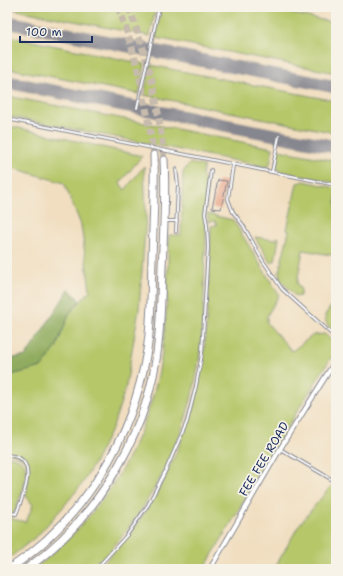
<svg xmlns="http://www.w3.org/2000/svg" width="343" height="576" font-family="'Shantell Sans',sans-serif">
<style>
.green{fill:#b6c76b;stroke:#687b64}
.forest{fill:#90ac5f;stroke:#566e5e}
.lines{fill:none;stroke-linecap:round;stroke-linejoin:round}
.taxiway{stroke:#86868f;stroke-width:13}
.building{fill:#e69677}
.highway-tunnel{stroke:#c6bbac;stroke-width:7;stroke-dasharray:7 3.5;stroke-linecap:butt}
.lane-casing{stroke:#86868f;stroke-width:4}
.street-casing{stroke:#86868f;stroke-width:6}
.highway-casing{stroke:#86868f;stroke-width:9}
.lane{stroke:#fff;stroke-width:2}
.street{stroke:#fff;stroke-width:4}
.highway{stroke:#fff;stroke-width:7}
.labels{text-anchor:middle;stroke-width:3.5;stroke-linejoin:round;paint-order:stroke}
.street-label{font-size:12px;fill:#1b2f5e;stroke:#f7f3e8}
</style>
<rect width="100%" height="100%" fill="#f7f3e8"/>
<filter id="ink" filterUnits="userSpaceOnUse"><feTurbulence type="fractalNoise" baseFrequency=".025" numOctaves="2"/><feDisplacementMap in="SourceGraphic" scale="8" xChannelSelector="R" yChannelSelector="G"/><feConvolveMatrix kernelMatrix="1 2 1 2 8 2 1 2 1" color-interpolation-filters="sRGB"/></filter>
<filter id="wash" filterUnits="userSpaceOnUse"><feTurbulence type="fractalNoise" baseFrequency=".012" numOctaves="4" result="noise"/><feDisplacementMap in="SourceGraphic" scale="16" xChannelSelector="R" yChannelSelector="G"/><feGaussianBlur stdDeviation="0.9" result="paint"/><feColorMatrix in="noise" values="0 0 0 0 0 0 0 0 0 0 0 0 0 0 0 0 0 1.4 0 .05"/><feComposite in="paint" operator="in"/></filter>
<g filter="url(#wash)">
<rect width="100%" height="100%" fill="#f1dec0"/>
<path class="green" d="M7,7H156L150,36L7,8Z
M161,7H261L336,23V73L156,38Z
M7,36L145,64L139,94L7,68Z
M150,65L336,101V133L144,95Z
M7,96L273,148L270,165L267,167L257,165L7,116Z
M7,126L19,128L142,156L120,183L125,190L144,166L146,218L139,309L126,386L113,426L96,460L82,484L64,506L38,535L7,560V514L13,515L12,519L26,522L33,505L26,496C29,474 35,457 7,453V376L42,367L56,348L69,314L90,291L81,225L64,183L7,166Z
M279,150L336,161V183L279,171L276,166Z
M190,163L204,166L202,175C212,191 206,196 204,213C204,218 206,225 206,231C206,238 206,245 205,252C204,293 204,333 197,373C184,446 145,517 93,569H34C103,516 150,439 162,353C168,314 167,274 169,235H181L183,172Z
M304,181L336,188V256L303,250L297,283L301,290L300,296L296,297L281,280L279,272L289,231L287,230L297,183Z
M207,214L233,220L238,228L279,295L267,316V323L292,351L313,335L325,334L335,344L336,350L296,413L204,569H98C111,555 124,541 136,525C167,481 194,420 202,366C209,321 208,272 211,226L217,225L215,221L209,222Z
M255,237L276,240L277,237L279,238L275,261H272L271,264Z
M336,299V332C329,329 325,323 325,315Z
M7,456C13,457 20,458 24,464C31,475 18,501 14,513L7,512Z
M336,480V569H274L299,525Z"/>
<path class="forest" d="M69,289L80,301L69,314L56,348L42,367L7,376V359L26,356Z"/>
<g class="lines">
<path class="taxiway" d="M7,22L336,87
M7,82L336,147"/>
</g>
<g id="blocks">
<path class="building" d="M218,180L227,181L221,209L212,208Z"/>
</g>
</g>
<g filter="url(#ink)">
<use href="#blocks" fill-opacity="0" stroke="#86868f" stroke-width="1"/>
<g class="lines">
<path class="highway-tunnel" d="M118,7C137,54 146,105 154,155
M129,7C137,31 146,56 152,81C158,107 161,133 164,160"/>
<defs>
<path id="lane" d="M137,108L159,7
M7,119L272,172
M279,136L272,172L336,185
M233,165L228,199L233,212L243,225L263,261L282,289L336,338
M176,169L178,185L176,232
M166,221H177
M280,449L336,482
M7,455C12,456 18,456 22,460C35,471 21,501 16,514L7,512
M96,569L127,535L148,505L165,472L187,422L196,386L202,354L208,247L207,225L205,214L211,170"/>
<path id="street" d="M210,569L280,449L336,360"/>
<path id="highway" d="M9,569C84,519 133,439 147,350C152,320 151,289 152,259C153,224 155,190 154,155
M26,569C94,521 143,442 156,360C161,329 161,297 162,266C164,230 166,195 164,160"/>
</defs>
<use href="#lane" class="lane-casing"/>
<use href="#street" class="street-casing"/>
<use href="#highway" class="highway-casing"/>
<use href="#lane" class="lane"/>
<use href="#street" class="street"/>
<use href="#highway" class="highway"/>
</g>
</g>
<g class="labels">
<g class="street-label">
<text transform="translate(264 459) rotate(-59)" y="4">FEE FEE ROAD</text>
</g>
</g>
<rect width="343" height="576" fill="none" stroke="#f7f3e8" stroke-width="24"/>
<path d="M20 36v6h72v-6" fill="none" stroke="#1b2f5e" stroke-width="2"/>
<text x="26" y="36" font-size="12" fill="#1b2f5e" stroke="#f7f3e8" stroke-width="3" paint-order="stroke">100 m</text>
</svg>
